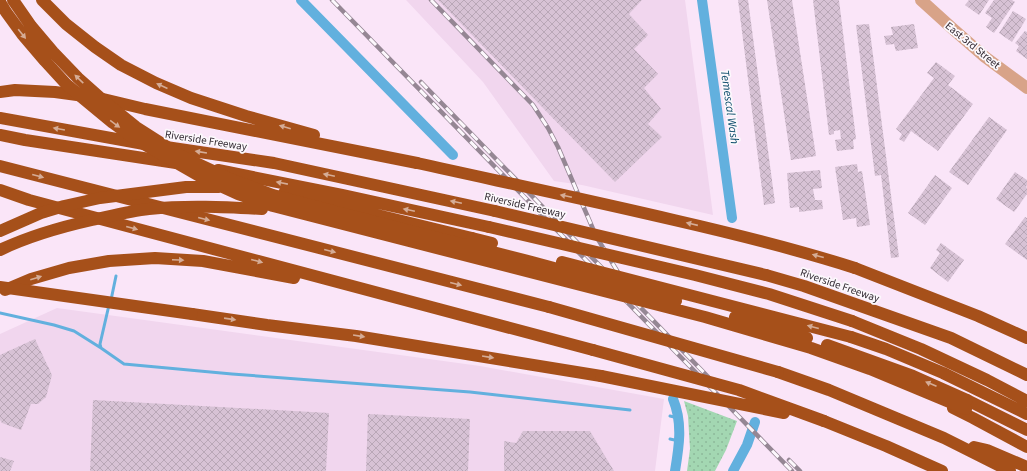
<svg xmlns="http://www.w3.org/2000/svg" width="1027" height="471" font-family="'Source Sans 3',sans-serif">
<style>
.built{fill:#f1d6ee}
.grass{fill:url(#grass-dots)}
.lines{fill:none;stroke-linecap:round;stroke-linejoin:round}
.stream{stroke:#62b0de;stroke-width:3}
.canal{stroke:#62b0de;stroke-width:10}
.building{fill:url(#building-cross-hatch)}
.minor{stroke:#d8a388;stroke-width:12}
.highway{stroke:#a6501a;stroke-width:12}
.rail-casing{stroke:#958794;stroke-width:4.5}
.rail{stroke:#fcf8fc;stroke-width:3;stroke-dasharray:9;stroke-linecap:butt}
.highway-bridge{stroke:#a6501a;stroke-width:12}
.oneway{fill:#d5ac96}
.labels{text-anchor:middle;stroke-width:3.5;stroke-linejoin:round;paint-order:stroke}
.street-label{font-size:11px;fill:#332b33;stroke:#fcf8fc}
.water-label{font-size:12px;font-style:italic;fill:#064867;stroke:#fcf8fc}
</style>
<defs>
<pattern id="grass-dots" width="8" height="8" patternUnits="userSpaceOnUse"><rect width="8" height="8" fill="#a3d7b2"/><path d="M2 2h.1M6 6h.1" fill="none" stroke="#8db99a" stroke-width="1.8" stroke-linecap="round"/></pattern>
<pattern id="building-cross-hatch" width="8" height="8" patternUnits="userSpaceOnUse"><rect width="8" height="8" fill="#d7c2d5"/><path d="M0 0l8 8M0 8l8-8" fill="none" stroke="#b9a7b7"/></pattern>
</defs>
<rect width="100%" height="100%" fill="#fae5f8"/>
<path class="built" d="M406,0H685L713,215L582,185L554,181L483,82Z
M57,308L480,366L664,399L655,471H0V334Z"/>
<path class="grass" d="M684,401L737,421L726,450L715,471H687L690,449L688,416Z"/>
<g class="lines">
<path class="stream" d="M111,300L116,276
M0,313L54,325L74,331L101,348L124,364L232,374L470,392L630,410
M101,348L100,344L109,305
M670,416L678,418
M670,439L679,441"/>
<path class="canal" d="M301,0L453,155
M702,0L732,218
M673,399C683,423 679,447 675,471
M733,471L747,445L755,422"/>
</g>
<path class="building" d="M438,0H642L629,14L648,35L634,49L658,74L644,88L661,109L648,124L662,137L615,182Z
M738,0H748L775,203L764,205Z
M767,0H792L816,156L791,160Z
M813,0H839L856,139L853,140L854,149L837,151L835,140L841,139L840,130L834,131V134L829,135Z
M969,0H989L979,15L965,5Z
M994,0H1012L1015,2L994,33L986,27L992,18L985,13Z
M1013,11L1026,19L1012,42L999,33Z
M869,24L899,257L891,258L881,175L875,176L856,25Z
M914,24L918,48L896,51L894,44L886,45L884,36L893,35L891,27Z
M1025,31L1027,32V59L1016,51L1019,46L1015,43Z
M936,62L955,76L948,85L973,104L938,151L911,131L904,142L899,139L902,134L896,129L934,78L927,73Z
M989,117L1007,130L968,185L949,172Z
M857,164L858,172L862,171L870,225L857,227L856,218L843,220L835,167Z
M820,170L822,188L813,189L815,200H822L823,209L799,212V207L790,208L787,173Z
M1015,172L1027,180V185L1026,187L1027,188V194L1014,212L996,199Z
M935,175L952,188L925,225L908,213Z
M1025,217L1027,218V260L1005,244Z
M941,243L964,260L948,282L930,268L940,253L936,250Z
M35,339L52,375L46,397L38,404H31L21,430L2,423L0,420V355Z
M93,400L329,413L326,471H90Z
M368,414L470,419L468,471H366Z
M523,431H590L614,471H504V441L516,443Z
M0,457L14,461L10,471H0Z"/>
<g class="lines">
<path class="minor" d="M921,0L953,29L985,57L1027,88"/>
<path class="highway" d="M42,0L66,24L95,47L121,65L156,83L191,98L246,116L314,135
M0,92L15,90L55,92L99,98L145,109L417,163
M0,118L144,144
M0,135L25,140L176,163
M166,147L274,163L495,211
M0,166L549,307
M218,170L342,195L489,227
M0,190L29,200L593,350
M284,193L299,196L472,238
M855,268L978,316L1027,338
M766,275L804,286L951,338L1027,375
M5,290L31,279L69,268L109,261L155,258L203,261L294,278
M192,314L267,325L356,336L601,376
M852,321L921,349L987,380L1027,401
M851,337L886,349L943,373L1027,414
M778,372L829,390L944,438L1010,471
M967,400L1027,430
M953,408L973,418L1027,447
M824,421L886,446L942,471
M974,447L987,450L1027,467"/>
<defs>
<path id="rail" d="M332,0L792,471
M431,0L533,105L548,128L558,147L596,236L619,274L639,297
M421,82L718,387
M789,460L800,471"/>
</defs>
<use href="#rail" class="rail-casing"/>
<use href="#rail" class="rail"/>
<path class="highway-bridge" d="M13,0L31,26L53,52L78,78L105,102L136,127L183,157L228,178L273,195L333,211L532,262L676,301
M0,2L6,12L22,34L45,61L67,85L113,123L135,139L203,178L238,194L273,206L705,317L811,348L870,369L966,409
M417,163C503,182 589,200 674,220C735,234 796,249 855,268
M495,211L766,275
M489,227L695,275L769,294L852,321
M0,231L41,213L64,206L100,198L186,187H219
M472,238L492,243
M0,250C29,236 61,227 92,220C111,216 130,211 149,209C187,205 225,207 262,209
M562,262L851,337
M0,287L192,314
M549,307L778,372
M735,317L779,329L807,338
M827,345L913,376L967,400
M593,350L739,390L824,421
M601,376L784,413"/>
</g>
<defs><path id="oneway-solid" d="M-6-.8H1V-3.2L6.5 0L1 3.2V.8H-6Z"/></defs>
<g class="oneway">
<use href="#oneway-solid" transform="translate(22 34) rotate(51)"/>
<use href="#oneway-solid" transform="translate(79 79) rotate(-136)"/>
<use href="#oneway-solid" transform="translate(162 86) rotate(-156)"/>
<use href="#oneway-solid" transform="translate(115 124) rotate(36)"/>
<use href="#oneway-solid" transform="translate(285 127) rotate(-164)"/>
<use href="#oneway-solid" transform="translate(59 129) rotate(-170)"/>
<use href="#oneway-solid" transform="translate(201 152) rotate(-171)"/>
<use href="#oneway-solid" transform="translate(329 175) rotate(-168)"/>
<use href="#oneway-solid" transform="translate(38 176) rotate(15)"/>
<use href="#oneway-solid" transform="translate(282 183) rotate(-169)"/>
<use href="#oneway-solid" transform="translate(566 196) rotate(-168)"/>
<use href="#oneway-solid" transform="translate(456 202) rotate(-168)"/>
<use href="#oneway-solid" transform="translate(409 210) rotate(-168)"/>
<use href="#oneway-solid" transform="translate(204 219) rotate(14)"/>
<use href="#oneway-solid" transform="translate(692 224) rotate(-167)"/>
<use href="#oneway-solid" transform="translate(132 228) rotate(15)"/>
<use href="#oneway-solid" transform="translate(330 251) rotate(14)"/>
<use href="#oneway-solid" transform="translate(818 256) rotate(-165)"/>
<use href="#oneway-solid" transform="translate(178 260) rotate(3)"/>
<use href="#oneway-solid" transform="translate(257 261) rotate(15)"/>
<use href="#oneway-solid" transform="translate(36 278) rotate(-17)"/>
<use href="#oneway-solid" transform="translate(456 284) rotate(14)"/>
<use href="#oneway-solid" transform="translate(230 319) rotate(8)"/>
<use href="#oneway-solid" transform="translate(813 327) rotate(-165)"/>
<use href="#oneway-solid" transform="translate(359 336) rotate(9)"/>
<use href="#oneway-solid" transform="translate(488 357) rotate(9)"/>
<use href="#oneway-solid" transform="translate(931 384) rotate(-157)"/>
</g>
<g class="labels">
<g class="street-label">
<text transform="translate(973 45) rotate(39)" y="4">East 3rd Street</text>
<text transform="translate(206 140) rotate(9)" y="4">Riverside Freeway</text>
<text transform="translate(525 205) rotate(13)" y="4">Riverside Freeway</text>
<text transform="translate(840 285) rotate(19)" y="4">Riverside Freeway</text>
</g>
<g class="water-label">
<text transform="translate(730 107) rotate(82)" y="4">Temescal Wash</text>
</g>
</g>
</svg>
